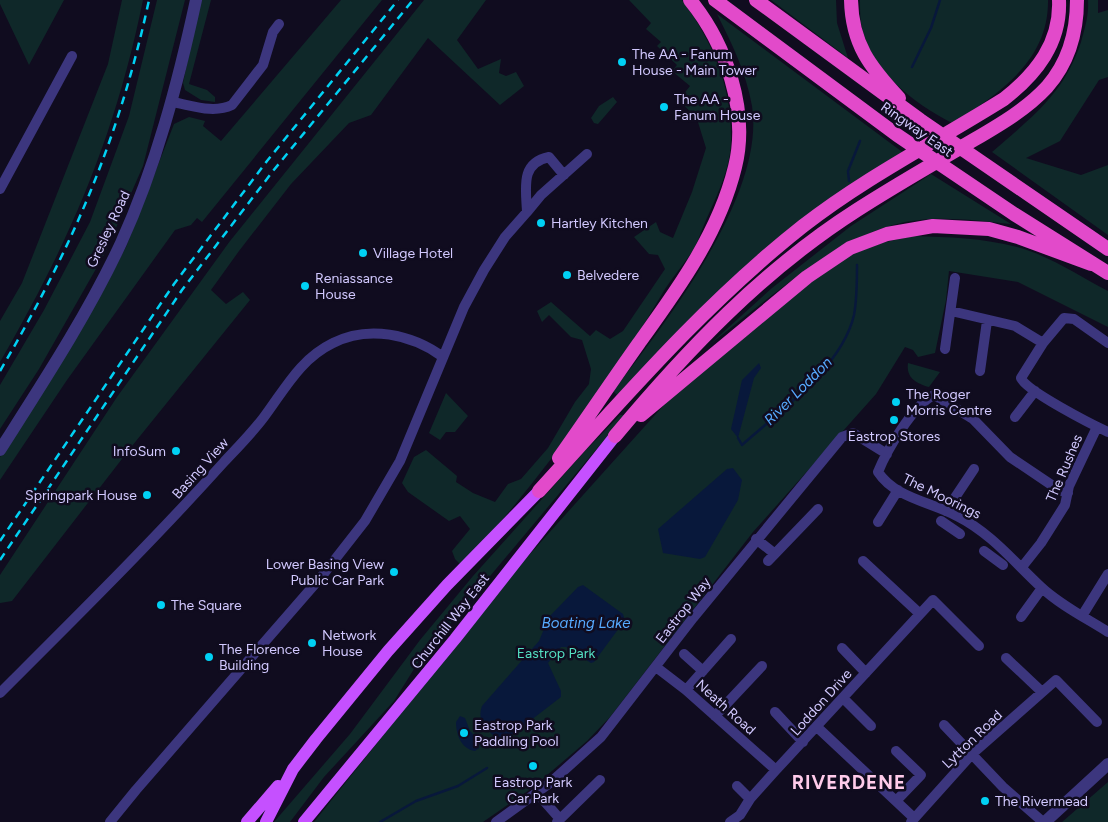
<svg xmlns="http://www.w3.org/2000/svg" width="1108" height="822" font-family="Figtree,sans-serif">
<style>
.green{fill:#0f2829}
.water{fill:#08183b}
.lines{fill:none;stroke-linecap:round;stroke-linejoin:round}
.stream{stroke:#08183b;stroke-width:2.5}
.minor{stroke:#3c367e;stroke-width:10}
.tertiary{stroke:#3c367e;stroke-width:12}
.primary{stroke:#c550ff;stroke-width:12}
.trunk{stroke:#e24aca;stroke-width:14}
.rail{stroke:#00d1f4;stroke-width:2.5;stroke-dasharray:8 6;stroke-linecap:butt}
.poi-dot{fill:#00d1f4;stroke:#100c1f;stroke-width:2}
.labels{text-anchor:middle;stroke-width:5;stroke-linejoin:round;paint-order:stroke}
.poi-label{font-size:14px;fill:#d2c9ff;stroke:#100c1f;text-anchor:start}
.street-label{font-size:14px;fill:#d2c9ff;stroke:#100c1f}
.park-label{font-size:14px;fill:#54e0c3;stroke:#100c1f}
.water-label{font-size:15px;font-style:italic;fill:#57aaff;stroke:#100c1f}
.district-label{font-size:19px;font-weight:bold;letter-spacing:1px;fill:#ffcbea;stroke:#100c1f}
</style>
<rect width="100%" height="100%" fill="#100c1f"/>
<path class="green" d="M0,0H64L29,65L0,4Z
M122,0H143C115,137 70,241 0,362V321L22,283L108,64Z
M157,0H185L143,166L105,253L39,369L0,429V385L44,310L90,222L129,116Z
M200,0H211L189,84L207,90L215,97V102L201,100L185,90L183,83Z
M341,0H382L202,222L197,218L191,225L175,230L67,380L0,480V457L80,330L126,247L174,124L189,117L205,121L203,126L221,141Z
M424,0H486L457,40L478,69L501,59L499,73L506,76L516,72L524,86L500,105L428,38L371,115L349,123L291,184L239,251L211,290L226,304L243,292L250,300L132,446L12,601L0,603V575L117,397L230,241Z
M629,0H682C712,41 731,84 731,136C732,168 716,197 704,225C700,234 697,245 691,253C683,265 673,277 665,289C607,388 539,481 462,566L455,559L452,551L470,529L460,516L449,521L408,492L402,483L414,457L426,450L457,476L456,482L473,493L495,502L508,484L521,479L548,448L575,402L589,384L591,369L582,340L571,337L549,315L542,322L537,311L551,302L590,336L596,330L610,339L623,331L665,269L658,255L649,254L634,237L656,222L660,232L673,238L692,192L706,148L697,119L679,100L690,86L672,71L677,65L657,46L661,42L646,29L651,23Z
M771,0H836L837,23L848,58Z
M860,0H1048C1049,61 998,95 952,123C913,103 869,69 861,23C860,16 860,8 860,0Z
M1088,0H1098V13L1108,10V77L1099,80L1060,141L1026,158L1081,175L1108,165V235L992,152C1032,117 1064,94 1081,42C1085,27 1089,16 1088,0Z
M717,14L905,154L775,242L710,299L617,395L613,391C665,324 766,195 752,106C746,72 732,44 717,14Z
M613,97L617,102L598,124L594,123L591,118L599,106Z
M931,174L1011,224C972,220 931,214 893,225C831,242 761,305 709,345L772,288L851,226Z
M913,236C948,237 983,238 1017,247C1048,255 1079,276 1108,291V327L1018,282L949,271L946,300L935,353L918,357L913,350L905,347L876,394L753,532L610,717L587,741L532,788L483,822H314L513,573L672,396L806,283L850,254L881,243Z
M908,363L940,372L929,387C916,383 906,378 908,363Z
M446,393L468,416L455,432H446L440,440L429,433Z
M620,415H625L419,661L394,701L324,777L290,822H274L350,734L420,640L473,576L585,451Z
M1108,782V822H1062Z"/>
<path class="water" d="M759,363L761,368L754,378L738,438L731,429L742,380Z
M733,468L742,480L738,500L705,557L700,559L663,553L658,529L727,469Z
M583,585L623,614L625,620L594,662L591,663L566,647H561L548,663L561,691V697L505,740L500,741C488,731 476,723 482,706L539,641L549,617L578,587Z
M460,716L465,718L470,731L480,742L479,748L475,751C461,749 456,734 456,722Z"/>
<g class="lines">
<path class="stream" d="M912,67L931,28L940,0
M849,181L848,171L860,141
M738,438L742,445C780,411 842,367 854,315C857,299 857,282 857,265
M380,822L416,801L458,786L487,768"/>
<path class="minor" d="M172,102C191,105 213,114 232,105L263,65L273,32L279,24
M0,189L72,56
M527,212C526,188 520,163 549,157L564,175
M951,311L1015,326L1043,343
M1108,343L1074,319L1064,318L1043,343L1021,378C1026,391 1093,425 1108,432
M945,349L955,278
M980,371L987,321
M1015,417L1035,391
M1068,493L1059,490L1010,457L973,419L934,395C913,405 887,450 878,472C895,498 931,502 957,516C991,533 1014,562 1041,587C1060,605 1086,618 1108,632
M946,511L974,469
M941,521L960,534
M878,522L898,490
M756,539L775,554
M984,551L1003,565
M768,561L818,509
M863,561L919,613
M1022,567L1041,543L1065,505L1069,486L1097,427
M1082,616L1108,574
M1021,617L1042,588
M842,648L866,673
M684,654L703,671
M1006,658L1042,692
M656,667L686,690L776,770
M686,690L731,639
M0,693C76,617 152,542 224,462C238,447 252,433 264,417C285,389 300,359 333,343C368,325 412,334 443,357
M843,698L871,726
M775,712L803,742
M715,716L762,666
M944,725L1003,787L1043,822
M817,727L914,818
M737,786L750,799
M537,793L560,819
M896,801L921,775L896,751
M110,822L136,790L322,576L365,521L400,461L464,307L484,270L505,237L527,212L541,195L587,154
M496,822L550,783L601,737L693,618L842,437L853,433L887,454
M557,822L600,780
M730,822L740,815L750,799L776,770L933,600L979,646
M911,822L972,754L1056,680L1097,722"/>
<path class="tertiary" d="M0,450C42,384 88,314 121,243C156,166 178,83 196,0
M1045,822L1108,764"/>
<path class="primary" d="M247,822L278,786
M266,822L293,769L316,739L388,651L447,585L539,491
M304,822L455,639L615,436"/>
<path class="trunk" d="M715,0L897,135L1014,214L1108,273
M756,0L920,120L1108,249
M851,0C852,44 870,67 899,98
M641,415L807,277L850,248L887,234L933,226L989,229L1018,237L1091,264
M615,436C687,350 763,270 857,210C891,188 926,168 960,148C990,130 1023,113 1047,87C1068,63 1077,32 1077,0
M559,458C586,420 612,381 639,343C678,289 719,233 735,167C749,111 726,44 690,0
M539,491C623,399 704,304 803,226C866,177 937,141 1004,99C1036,74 1061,43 1059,0"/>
<path class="rail" d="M0,371C72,248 119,140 149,0
M0,541L174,284L267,161L398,0
M0,560L182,290L273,171L413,0"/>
</g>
<g class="poi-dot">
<circle cx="622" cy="62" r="5"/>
<circle cx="664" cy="107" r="5"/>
<circle cx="541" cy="223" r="5"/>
<circle cx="363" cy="253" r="5"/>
<circle cx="567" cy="275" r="5"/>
<circle cx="305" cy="286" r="5"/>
<circle cx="896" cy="402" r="5"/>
<circle cx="894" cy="420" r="5"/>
<circle cx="176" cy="451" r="5"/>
<circle cx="147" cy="495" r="5"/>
<circle cx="394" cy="572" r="5"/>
<circle cx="161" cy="605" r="5"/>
<circle cx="312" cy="643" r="5"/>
<circle cx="209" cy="657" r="5"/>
<circle cx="464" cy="733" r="5"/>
<circle cx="533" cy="766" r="5"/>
<circle cx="985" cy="801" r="5"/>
</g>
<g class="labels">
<g class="poi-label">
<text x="632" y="59">The AA - Fanum<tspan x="632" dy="16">House - Main Tower</tspan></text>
<text x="674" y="104">The AA -<tspan x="674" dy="16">Fanum House</tspan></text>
<text x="551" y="228">Hartley Kitchen</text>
<text x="373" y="258">Village Hotel</text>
<text x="577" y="280">Belvedere</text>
<text x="315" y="283">Reniassance<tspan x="315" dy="16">House</tspan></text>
<text x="906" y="399">The Roger<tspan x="906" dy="16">Morris Centre</tspan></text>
<text x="894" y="441" text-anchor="middle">Eastrop Stores</text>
<text x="166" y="456" text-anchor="end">InfoSum</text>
<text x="137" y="500" text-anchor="end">Springpark House</text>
<text x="384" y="569" text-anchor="end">Lower Basing View<tspan x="384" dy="16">Public Car Park</tspan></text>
<text x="171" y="610">The Square</text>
<text x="322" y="640">Network<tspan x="322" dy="16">House</tspan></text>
<text x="219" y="654">The Florence<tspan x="219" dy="16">Building</tspan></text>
<text x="474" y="730">Eastrop Park<tspan x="474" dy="16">Paddling Pool</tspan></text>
<text x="533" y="787" text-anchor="middle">Eastrop Park<tspan x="533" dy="16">Car Park</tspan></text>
<text x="995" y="806">The Rivermead</text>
</g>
<g class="street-label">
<text transform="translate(917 129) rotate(35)" y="5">Ringway East</text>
<text transform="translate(108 229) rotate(-65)" y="5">Gresley Road</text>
<text transform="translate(200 468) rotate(-48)" y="5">Basing View</text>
<text transform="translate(1064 468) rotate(-67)" y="5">The Rushes</text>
<text transform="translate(942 496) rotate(26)" y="5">The Moorings</text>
<text transform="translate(683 610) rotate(-52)" y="5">Eastrop Way</text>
<text transform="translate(450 621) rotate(-52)" y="5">Churchill Way East</text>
<text transform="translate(821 702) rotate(-48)" y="5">Loddon Drive</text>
<text transform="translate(726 707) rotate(42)" y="5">Neath Road</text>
<text transform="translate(972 739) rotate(-44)" y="5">Lytton Road</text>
</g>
<g class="park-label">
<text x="556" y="658">Eastrop Park</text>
</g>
<g class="water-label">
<text transform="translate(798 391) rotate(-45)" y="5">River Loddon</text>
<text x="586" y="628">Boating Lake</text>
</g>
<g class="district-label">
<text x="849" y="789">RIVERDENE</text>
</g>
</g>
</svg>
